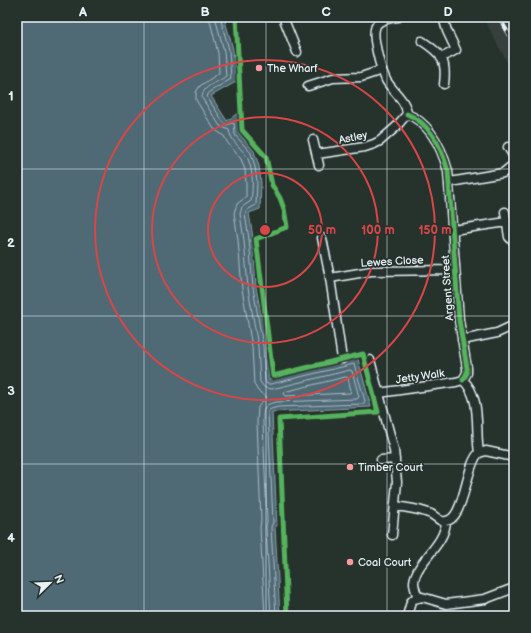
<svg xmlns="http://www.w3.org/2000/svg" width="531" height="633" font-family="'Balsamiq Sans',sans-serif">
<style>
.built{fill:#393f3c}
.water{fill:#4f6a75;stroke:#8ca0a9}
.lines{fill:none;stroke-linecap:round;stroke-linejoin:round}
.shore{stroke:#abbbc4;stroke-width:1}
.minor-casing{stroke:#e8f1f8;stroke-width:11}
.minor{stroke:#26332d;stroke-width:8}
.rail-casing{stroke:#e8f1f8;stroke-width:4}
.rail{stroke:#26332d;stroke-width:2.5;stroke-dasharray:8;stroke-linecap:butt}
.cycleway-casing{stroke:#26332d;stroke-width:8}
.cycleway{stroke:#56b35d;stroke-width:5}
.grid{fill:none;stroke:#e8f1f8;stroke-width:1;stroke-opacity:0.55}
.ring{fill:none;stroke:#d94647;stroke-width:2}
.poi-dot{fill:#ff9aa2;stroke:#26332d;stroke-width:1.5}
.labels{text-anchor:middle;stroke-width:3.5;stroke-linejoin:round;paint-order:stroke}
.poi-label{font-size:11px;fill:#e8f1f8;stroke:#26332d;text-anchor:start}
.street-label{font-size:11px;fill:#e8f1f8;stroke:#26332d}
.centre{fill:#d94647;stroke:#26332d;stroke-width:2}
.ring-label{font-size:12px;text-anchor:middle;font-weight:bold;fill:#d94647;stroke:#26332d;stroke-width:3.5;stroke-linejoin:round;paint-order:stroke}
.neatline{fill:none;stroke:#e8f1f8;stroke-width:1.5}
.grid-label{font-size:13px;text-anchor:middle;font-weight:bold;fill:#e8f1f8}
</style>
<rect width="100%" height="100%" fill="#26332d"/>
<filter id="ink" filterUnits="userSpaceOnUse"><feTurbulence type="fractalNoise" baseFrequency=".025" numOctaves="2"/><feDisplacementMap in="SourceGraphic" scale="8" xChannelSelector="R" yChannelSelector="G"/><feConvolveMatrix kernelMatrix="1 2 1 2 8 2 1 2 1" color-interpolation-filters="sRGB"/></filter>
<g filter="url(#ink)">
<path class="built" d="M483,17H514V75Z"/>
<path class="water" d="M17,17H224L233,49L236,82L211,96L227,121L238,113L239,133L254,151L259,166L261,182L260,209L249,213L253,238L256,287L267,345L269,380L358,359L371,407L272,412L277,526H275L280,616H17Z"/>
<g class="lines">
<path class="shore" d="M209,17L218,53L219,73L200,86L196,92V100L214,129L224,136L227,142L241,159L245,170L246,183V197L237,204L234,213L238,240L242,289L252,347L254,384L258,391L267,397L258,407L257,422L261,520L260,528L265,616
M215,17L224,51L226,76C218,83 202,85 202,98L220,126L229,130C231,141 239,146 245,154C254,166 253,187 251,201L242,207L240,214L244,240L248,288L258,346L260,382L265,388L272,389L350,370L352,371L359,397L357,399L277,402C263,404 263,409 263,422L267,521L266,527L271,616
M220,17L229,50L231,79L209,92L207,97L224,123L227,125L232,123H234L235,135L251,153L255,167L257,182L256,205L247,210L245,214L249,239L253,288L263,346L265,381L267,384H271L354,364L365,401L363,404L278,407L271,409L268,411L273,522L271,527L276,616
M346,377L348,378L351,391L350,393L286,396L284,394L285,392Z"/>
<defs>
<path id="minor" d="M283,17L297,52
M398,17C380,20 372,21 375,41C377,55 380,67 386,80C392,91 407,101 407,114
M422,41C442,54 447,60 444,84
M441,58L456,50L447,31L443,17
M308,86L333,78L361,77L382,70
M407,114C430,123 442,149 448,171L459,320L467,368V373L463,380
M313,140L319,165
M317,154L365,147L374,144L380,141L396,127L407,114
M450,182L503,173L514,164V157L508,147
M505,212L509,237L512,240H514
M453,230L507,222
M322,238L330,278
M462,340L497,333L514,325
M342,359L330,278L371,271L455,270
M370,360L394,450L397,482L392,535
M463,380C482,398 475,428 479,453
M379,393L456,382L463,380
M479,453L486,451L514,457
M381,460L395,459
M396,506C408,508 420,509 431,514C435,516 438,520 442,521C465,526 465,464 479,453
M418,597C416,592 414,588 414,582C416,561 445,546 446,521
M407,616L411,602L414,599L422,597L446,604L485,599L514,588"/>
</defs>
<use href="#minor" class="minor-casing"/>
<use href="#minor" class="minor"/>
<defs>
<path id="rail" d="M499,17L514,43
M509,17L514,26"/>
</defs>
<use href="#rail" class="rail-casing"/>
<use href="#rail" class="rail"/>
<defs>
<path id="cycleway" d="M236,17L242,130L266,157L272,185L280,198L284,209L287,227L256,239L273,376L363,354L378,412L279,419L287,616
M407,114C430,123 442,149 448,171L459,320L467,368V373L463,380"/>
</defs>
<use href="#cycleway" class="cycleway-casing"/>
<use href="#cycleway" class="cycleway"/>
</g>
</g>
<path class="grid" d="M144,17V616M266,17V616M387,17V616M17,169H514M17,316H514M17,464H514"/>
<g class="ring">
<circle cx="265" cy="230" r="57"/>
<circle cx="265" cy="230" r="113"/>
<circle cx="265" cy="230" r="170"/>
</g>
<g class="poi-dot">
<circle cx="259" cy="68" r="4"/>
<circle cx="350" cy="467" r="4"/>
<circle cx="350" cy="562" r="4"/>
</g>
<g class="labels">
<g class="poi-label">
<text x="267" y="72">The Wharf</text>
<text x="358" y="471">Timber Court</text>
<text x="358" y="566">Coal Court</text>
</g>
<g class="street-label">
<text transform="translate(353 137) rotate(-11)" y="4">Astley</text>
<text transform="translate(392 261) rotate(-3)" y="4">Lewes Close</text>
<text transform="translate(447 288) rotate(-94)" y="4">Argent Street</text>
<text transform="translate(420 376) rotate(-8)" y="4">Jetty Walk</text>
</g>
</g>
<circle cx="265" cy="230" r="6" class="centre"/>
<g class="ring-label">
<text x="322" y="234">50 m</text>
<text x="378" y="234">100 m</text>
<text x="435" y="234">150 m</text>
</g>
<rect width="531" height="633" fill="none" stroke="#26332d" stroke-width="44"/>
<g transform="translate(50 583) rotate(67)" stroke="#26332d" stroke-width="3" paint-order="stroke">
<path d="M0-3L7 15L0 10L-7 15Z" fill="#e8f1f8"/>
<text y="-6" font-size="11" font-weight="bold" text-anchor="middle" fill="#e8f1f8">N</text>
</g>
<rect x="22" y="22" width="487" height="589" class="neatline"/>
<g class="grid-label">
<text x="83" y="16">A</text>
<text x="205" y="16">B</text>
<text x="326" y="16">C</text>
<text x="448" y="16">D</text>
<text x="11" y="100">1</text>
<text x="11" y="247">2</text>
<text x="11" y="395">3</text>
<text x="11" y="542">4</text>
</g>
</svg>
